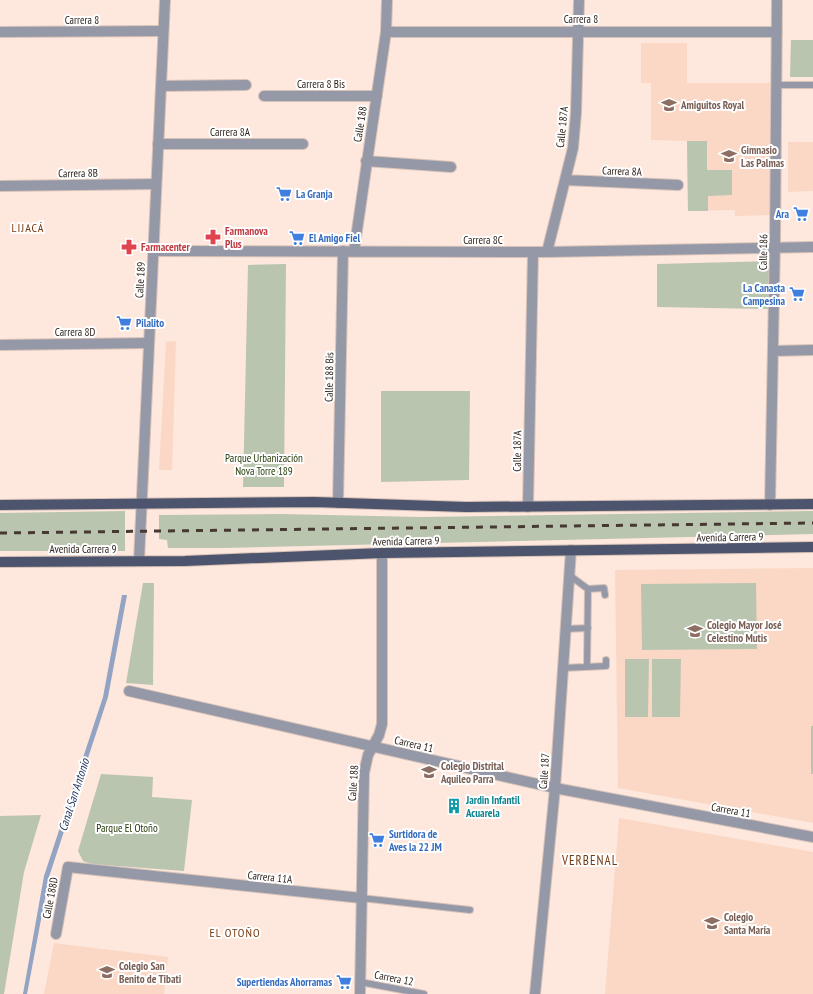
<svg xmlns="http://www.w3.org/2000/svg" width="813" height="994" font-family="'PT Sans Narrow',sans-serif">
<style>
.built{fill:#fbd8c5}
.green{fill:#bac5b0}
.water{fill:#92a3c3}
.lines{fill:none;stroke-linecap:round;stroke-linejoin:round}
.service-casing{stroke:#d7c2b8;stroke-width:8}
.minor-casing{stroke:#d7c2b8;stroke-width:12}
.tertiary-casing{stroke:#d7c2b8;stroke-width:12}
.primary-casing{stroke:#d7c2b8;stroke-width:12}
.service{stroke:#9498a7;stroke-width:6}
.minor{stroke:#9498a7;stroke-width:10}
.tertiary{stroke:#9498a7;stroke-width:10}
.primary{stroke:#4d546d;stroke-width:10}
.rail{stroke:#473932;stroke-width:3;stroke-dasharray:7 7;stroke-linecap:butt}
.labels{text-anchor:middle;stroke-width:4;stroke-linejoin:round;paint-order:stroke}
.street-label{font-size:11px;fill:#271b14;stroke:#fff}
.education-label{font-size:11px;font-weight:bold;fill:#785e54;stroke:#fff;text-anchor:start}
.shop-label{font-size:11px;font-weight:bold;fill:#366cbe;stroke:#fff;text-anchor:start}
.health-label{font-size:11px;font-weight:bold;fill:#be3a42;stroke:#fff;text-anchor:start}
.park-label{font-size:11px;fill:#1f3400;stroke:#fff}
.culture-label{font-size:11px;font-weight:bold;fill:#0d838f;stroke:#fff;text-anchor:start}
.neighbourhood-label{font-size:12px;letter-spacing:1px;fill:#76390f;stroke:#fff}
.water-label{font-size:12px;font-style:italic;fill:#1b305a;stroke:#fff}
.quarter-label{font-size:13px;letter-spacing:1px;fill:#76390f;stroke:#fff}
</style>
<rect width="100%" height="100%" fill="#fee7dc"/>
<path class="built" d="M641,43H687V83H770L772,215L735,216V210L688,211L687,141L651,140V83H641Z
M788,142H813V191L788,192Z
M176,341L172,470H159L166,342Z
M813,568V823L618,788L615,570Z
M619,818L813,852V994H605Z
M54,943L168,957L164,994H44Z"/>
<path class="green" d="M791,40H813V77H790Z
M687,141H707V170H732V195L708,196V211H688Z
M770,261L768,309L657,307V264Z
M286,264L284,487H243L248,265Z
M381,391H470L469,480L381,482Z
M125,511V551H0V513Z
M813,511V534L223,548H168L167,540L159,539V515L282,514L421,517Z
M143,583H154L153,685L126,683Z
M756,583L757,649L642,650L641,584Z
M625,659H649L648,717H625Z
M652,659H681L680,717H652Z
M811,726H813V774H811Z
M101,774L153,777L152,797L192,800L184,871L91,864L83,861L78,851Z
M41,815L24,872L4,994H0V816Z"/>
<path class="water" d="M122,595H127L108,697L49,877L27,994H23L44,876L103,697Z"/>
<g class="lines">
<defs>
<path id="service" d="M776,85H813
M569,575L588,589L604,588L605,595
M565,629L588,628
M587,667L588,589
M563,668L606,666V660
M361,898L470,910
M360,982L424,994"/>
<path id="minor" d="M0,32L163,31
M386,32H777
M161,86L246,85
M264,96H377
M158,144H303
M366,161L451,167
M565,180L678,185
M0,186L156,184
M153,251L547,252L813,247
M354,251L386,32L387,0
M547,252L573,148L576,113L579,0
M0,345L149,343
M773,351L813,350
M338,503L343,251
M770,505L775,240L777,0
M528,507L533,252
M129,691L555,788L813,837
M56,934L68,867L361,898"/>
<path id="tertiary" d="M139,561L165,0
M360,994L364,773L368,755L379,735L382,724V553
M535,994L555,788L571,550"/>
<path id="primary" d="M0,505L314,502L466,507L813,504
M0,562L185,561L382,553L813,547"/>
</defs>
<use href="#service" class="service-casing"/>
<use href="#minor" class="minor-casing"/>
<use href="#tertiary" class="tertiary-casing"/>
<use href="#primary" class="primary-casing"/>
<use href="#service" class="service"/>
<use href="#minor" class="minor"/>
<use href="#tertiary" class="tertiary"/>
<use href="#primary" class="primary"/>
<path class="rail" d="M0,533L813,523"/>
</g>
<defs>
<symbol id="school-bare" viewBox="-9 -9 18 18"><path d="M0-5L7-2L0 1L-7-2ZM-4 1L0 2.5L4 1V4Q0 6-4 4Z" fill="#8d6e63" stroke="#fff" stroke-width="2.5" paint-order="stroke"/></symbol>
<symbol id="supermarket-bare" viewBox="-9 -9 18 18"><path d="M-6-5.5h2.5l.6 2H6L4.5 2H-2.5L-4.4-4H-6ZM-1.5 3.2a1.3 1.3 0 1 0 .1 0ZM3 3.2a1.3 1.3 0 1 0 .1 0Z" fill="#3f7fe0" stroke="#fff" stroke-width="2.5" paint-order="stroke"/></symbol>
<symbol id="pharmacy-bare" viewBox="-9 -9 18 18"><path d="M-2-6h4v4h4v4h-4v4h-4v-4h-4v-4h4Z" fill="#e0444e" stroke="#fff" stroke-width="2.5" paint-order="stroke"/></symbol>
<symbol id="university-bare" viewBox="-9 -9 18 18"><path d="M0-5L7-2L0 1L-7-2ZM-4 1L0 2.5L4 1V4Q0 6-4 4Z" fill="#8d6e63" stroke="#fff" stroke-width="2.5" paint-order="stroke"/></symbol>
<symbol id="building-bare" viewBox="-9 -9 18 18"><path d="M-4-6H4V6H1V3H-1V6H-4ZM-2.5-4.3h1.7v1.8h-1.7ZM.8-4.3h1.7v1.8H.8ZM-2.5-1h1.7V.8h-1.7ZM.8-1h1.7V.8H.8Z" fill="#0f9aa8" stroke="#fff" stroke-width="2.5" paint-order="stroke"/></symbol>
</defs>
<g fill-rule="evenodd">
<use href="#school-bare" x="658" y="94" width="22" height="22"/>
<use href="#school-bare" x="718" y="145" width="22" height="22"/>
<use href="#supermarket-bare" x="273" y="183" width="22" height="22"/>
<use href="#supermarket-bare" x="790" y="203" width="22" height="22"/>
<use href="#pharmacy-bare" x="202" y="226" width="22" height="22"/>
<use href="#supermarket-bare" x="286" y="227" width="22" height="22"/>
<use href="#pharmacy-bare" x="118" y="236" width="22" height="22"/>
<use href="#supermarket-bare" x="786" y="283" width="22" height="22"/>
<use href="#supermarket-bare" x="113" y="312" width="22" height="22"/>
<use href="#school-bare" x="684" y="620" width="22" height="22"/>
<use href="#university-bare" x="418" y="761" width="22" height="22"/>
<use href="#building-bare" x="443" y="795" width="22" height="22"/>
<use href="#supermarket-bare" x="366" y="829" width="22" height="22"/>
<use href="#school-bare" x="701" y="912" width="22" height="22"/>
<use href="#school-bare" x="96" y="961" width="22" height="22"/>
<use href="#supermarket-bare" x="333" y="971" width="22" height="22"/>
</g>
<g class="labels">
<g class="street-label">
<text x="581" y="23">Carrera 8</text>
<text x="82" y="24">Carrera 8</text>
<text x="321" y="88">Carrera 8 Bis</text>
<text transform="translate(360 124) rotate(-81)" y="4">Calle 188</text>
<text transform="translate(562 127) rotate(-84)" y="4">Calle 187A</text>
<text x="230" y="136">Carrera 8A</text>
<text transform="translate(622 171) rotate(2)" y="4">Carrera 8A</text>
<text transform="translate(78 173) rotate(-1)" y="4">Carrera 8B</text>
<text x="483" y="244">Carrera 8C</text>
<text transform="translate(763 252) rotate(-89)" y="4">Calle 186</text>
<text transform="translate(140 280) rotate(-87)" y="4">Calle 189</text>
<text x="75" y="336">Carrera 8D</text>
<text transform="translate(329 377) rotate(-89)" y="4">Calle 188 Bis</text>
<text transform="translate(517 451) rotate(-89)" y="4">Calle 187A</text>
<text transform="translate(730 537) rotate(-1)" y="4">Avenida Carrera 9</text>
<text transform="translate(406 541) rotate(-1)" y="4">Avenida Carrera 9</text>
<text x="83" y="553">Avenida Carrera 9</text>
<text transform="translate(414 744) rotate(13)" y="4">Carrera 11</text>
<text transform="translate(544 771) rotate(-86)" y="4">Calle 187</text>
<text transform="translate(353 783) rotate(-86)" y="4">Calle 188</text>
<text transform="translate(731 810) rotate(10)" y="4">Carrera 11</text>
<text transform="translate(270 877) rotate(6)" y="4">Carrera 11A</text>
<text transform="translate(50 898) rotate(-79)" y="4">Calle 188D</text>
<text transform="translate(394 978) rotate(11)" y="4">Carrera 12</text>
</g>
<g class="education-label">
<text x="681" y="109">Amiguitos Royal</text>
<text x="741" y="154">Gimnasio<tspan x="741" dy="13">Las Palmas</tspan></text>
<text x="707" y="629">Colegio Mayor José<tspan x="707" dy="13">Celestino Mutis</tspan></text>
<text x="441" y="770">Colegio Distrital<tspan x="441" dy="13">Aquileo Parra</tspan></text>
<text x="724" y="921">Colegio<tspan x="724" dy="13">Santa María</tspan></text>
<text x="119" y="970">Colegio San<tspan x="119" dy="13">Benito de Tibati</tspan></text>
</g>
<g class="shop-label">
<text x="296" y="198">La Granja</text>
<text x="789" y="218" text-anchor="end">Ara</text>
<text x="309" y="242">El Amigo Fiel</text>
<text x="785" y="292" text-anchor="end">La Canasta<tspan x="785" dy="13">Campesina</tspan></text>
<text x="136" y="327">Pilalito</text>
<text x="389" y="838">Surtidora de<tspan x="389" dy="13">Aves la 22 JM</tspan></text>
<text x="332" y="986" text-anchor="end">Supertiendas Ahorramas</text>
</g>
<g class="health-label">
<text x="225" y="235">Farmanova<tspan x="225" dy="13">Plus</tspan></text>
<text x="141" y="251">Farmacenter</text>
</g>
<g class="park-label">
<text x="264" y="462">Parque Urbanización<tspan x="264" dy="13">Nova Torre 189</tspan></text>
<text x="127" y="832">Parque El Otoño</text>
</g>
<g class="culture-label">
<text x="466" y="804">Jardin Infantil<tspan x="466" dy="13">Acuarela</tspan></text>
</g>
<g class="neighbourhood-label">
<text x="28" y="232">LIJACÁ</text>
<text x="235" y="937">EL OTOÑO</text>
</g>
<g class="water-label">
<text transform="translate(74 795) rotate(-72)" y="4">Canal San Antonio</text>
</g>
<g class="quarter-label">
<text x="590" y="865">VERBENAL</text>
</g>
</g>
</svg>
